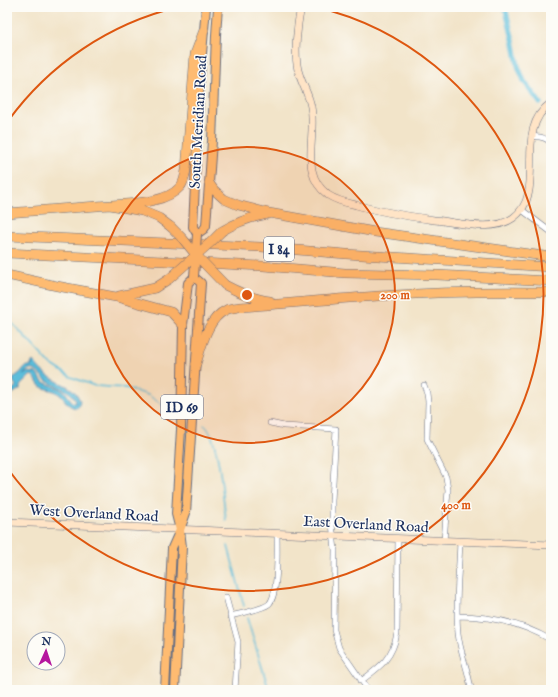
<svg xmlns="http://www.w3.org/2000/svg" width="558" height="697" font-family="'IM FELL English',serif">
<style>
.water{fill:#5cbdda;stroke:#3c769c;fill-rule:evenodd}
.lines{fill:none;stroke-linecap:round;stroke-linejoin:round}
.stream{stroke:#5cbdda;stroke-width:1.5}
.canal{stroke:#5cbdda;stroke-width:5}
.street-casing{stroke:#666e83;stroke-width:6}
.secondary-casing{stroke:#666e83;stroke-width:8}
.primary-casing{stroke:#666e83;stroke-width:10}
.highway-casing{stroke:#666e83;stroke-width:10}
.street{stroke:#fff;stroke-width:5}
.secondary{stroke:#ffe4c6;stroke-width:7}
.primary{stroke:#febb71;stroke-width:8}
.highway{stroke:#febb71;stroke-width:9}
.primary-bridge-casing{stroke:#666e83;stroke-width:10;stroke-linecap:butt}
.highway-bridge-casing{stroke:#666e83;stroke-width:10;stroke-linecap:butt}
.primary-bridge{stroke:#febb71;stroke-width:8}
.highway-bridge{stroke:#febb71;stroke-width:9}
.ring{fill:none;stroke:#de5710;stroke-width:2}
.labels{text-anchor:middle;stroke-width:3;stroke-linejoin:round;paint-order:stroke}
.shield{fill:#fdfcf7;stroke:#5f6c8c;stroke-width:1}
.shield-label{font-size:14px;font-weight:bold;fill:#1b2f5e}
.street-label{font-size:15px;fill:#1b2f5e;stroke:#fdfcf7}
.centre{fill:#de5710;stroke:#fdfcf7;stroke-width:2}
.ring-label{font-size:12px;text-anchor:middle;font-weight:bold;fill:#de5710;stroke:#fdfcf7;stroke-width:3;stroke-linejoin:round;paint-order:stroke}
</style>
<rect width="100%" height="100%" fill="#fdfcf7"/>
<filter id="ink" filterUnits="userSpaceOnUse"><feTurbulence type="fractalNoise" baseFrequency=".025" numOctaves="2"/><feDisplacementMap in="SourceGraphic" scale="8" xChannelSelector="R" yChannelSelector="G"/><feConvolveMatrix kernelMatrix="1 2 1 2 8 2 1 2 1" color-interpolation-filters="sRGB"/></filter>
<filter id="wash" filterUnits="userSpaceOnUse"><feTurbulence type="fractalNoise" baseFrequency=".012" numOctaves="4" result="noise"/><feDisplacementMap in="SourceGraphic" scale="16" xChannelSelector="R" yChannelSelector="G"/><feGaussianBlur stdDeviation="0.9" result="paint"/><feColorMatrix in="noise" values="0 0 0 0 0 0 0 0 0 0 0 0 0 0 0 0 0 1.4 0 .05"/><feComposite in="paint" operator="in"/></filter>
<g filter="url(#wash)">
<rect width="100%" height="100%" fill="#f2e4c9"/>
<path class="water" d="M33,361C38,367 43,373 50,377C61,385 75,386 80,401L79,406L76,408C66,406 66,399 59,394C54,389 44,390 39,385C36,381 36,377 31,375L20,386V389L7,397V391L15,388L16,385L14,383L13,378L20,373L25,367L33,365L31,364ZM29,369C38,369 41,377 47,381C55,387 75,390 76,403H73L65,392L60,389L43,382L36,373L28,372L23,375Z"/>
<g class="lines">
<path class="stream" d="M7,321L14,325L49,363L71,377L95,386L126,388L148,395L170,410
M204,425C219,435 223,500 226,520
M228,546L244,606
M247,618L269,690"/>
<path class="canal" d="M505,7L514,44L518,66L524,81L540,103
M549,115L551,117"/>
</g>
</g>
<g filter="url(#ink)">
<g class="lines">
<defs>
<path id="street" d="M531,136C539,137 546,137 551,143
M522,210L551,232
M424,385L427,393L428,402L427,439L446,477L448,490L444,541
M270,423L284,426L336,429L332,501V524L335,550L334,630L339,648L368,690
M460,541C459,572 455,603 458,633C460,653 469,671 471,690
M226,597L238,642L235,690
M230,616C239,614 263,609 269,604C279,594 277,548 277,533
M457,616C491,616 522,623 551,640
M361,681C380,667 393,658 397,633L398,539"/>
<path id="secondary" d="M301,7C297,25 294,53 298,70C301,83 309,94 311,107C315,128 308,150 312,170C314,180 320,189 328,195C337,201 347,203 356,205C382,212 407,216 434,220C457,222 492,233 513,218C549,192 511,131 551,103
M7,522L551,545"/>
<path id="primary" d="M206,7L200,77L193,227L197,234L204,229L206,226L212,141L216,35L218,7
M165,690L172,548L180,530L186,513L201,283L194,277L188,283L183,325L181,429L176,514L180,530L182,547L175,690"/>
<path id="highway" d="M209,183L214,190L224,199L238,205L269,213L375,232L551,257
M110,205C131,203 165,204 180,187C184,183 185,176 186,170L195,54L204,30
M7,213L110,205L142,211L159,218L171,227
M222,231C237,222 251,217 268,214
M7,236L261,247L346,254L551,267
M7,253L263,266L345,273L437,275L551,281
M7,275L57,286L116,297L171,312L183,325
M225,285C240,293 254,299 270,301
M119,296L155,288L169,279
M196,364C202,346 207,319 226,310C230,308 235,308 239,307C285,304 332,299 378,296C436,292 493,291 551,292"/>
</defs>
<use href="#street" class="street-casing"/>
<use href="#secondary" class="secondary-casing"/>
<use href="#primary" class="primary-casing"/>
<use href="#highway" class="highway-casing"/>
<use href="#street" class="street"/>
<use href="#secondary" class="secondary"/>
<use href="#primary" class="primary"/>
<use href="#highway" class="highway"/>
<defs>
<path id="primary-bridge" d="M194,277L197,234"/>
<path id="highway-bridge" d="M171,227L183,239L196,255L225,285
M169,279L211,242L222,231"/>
</defs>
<use href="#primary-bridge" class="primary-bridge-casing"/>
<use href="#highway-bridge" class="highway-bridge-casing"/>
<use href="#primary-bridge" class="primary-bridge"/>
<use href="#highway-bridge" class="highway-bridge"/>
</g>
</g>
<circle cx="247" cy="295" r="148" fill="#de5710" fill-opacity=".12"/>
<g class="ring">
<circle cx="247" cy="295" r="148"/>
<path d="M8 121A296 296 0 0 1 178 7M316 7A296 296 0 1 1 8 469"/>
</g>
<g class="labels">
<g class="shield">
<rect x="264" y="237" width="30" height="24" rx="3"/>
<rect x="161" y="395" width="42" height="24" rx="3"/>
</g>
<g class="shield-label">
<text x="279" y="254">I 84</text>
<text x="182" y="412">ID 69</text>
</g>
<g class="street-label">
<text transform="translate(198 122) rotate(-87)" y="5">South Meridian Road</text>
<text transform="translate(94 513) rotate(3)" y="5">West Overland Road</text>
<text transform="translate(366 524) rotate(3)" y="5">East Overland Road</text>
</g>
</g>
<circle cx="247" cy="295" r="6" class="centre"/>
<g class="ring-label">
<text x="395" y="299">200 m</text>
<text x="456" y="509">400 m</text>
</g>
<rect width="558" height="697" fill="none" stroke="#fdfcf7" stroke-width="24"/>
<g transform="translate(46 651) rotate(3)"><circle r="19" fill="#fdfcf7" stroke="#a3aaba"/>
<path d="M0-3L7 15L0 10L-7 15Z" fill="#b5179e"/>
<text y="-6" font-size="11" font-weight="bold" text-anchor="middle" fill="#1b2f5e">N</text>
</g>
</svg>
